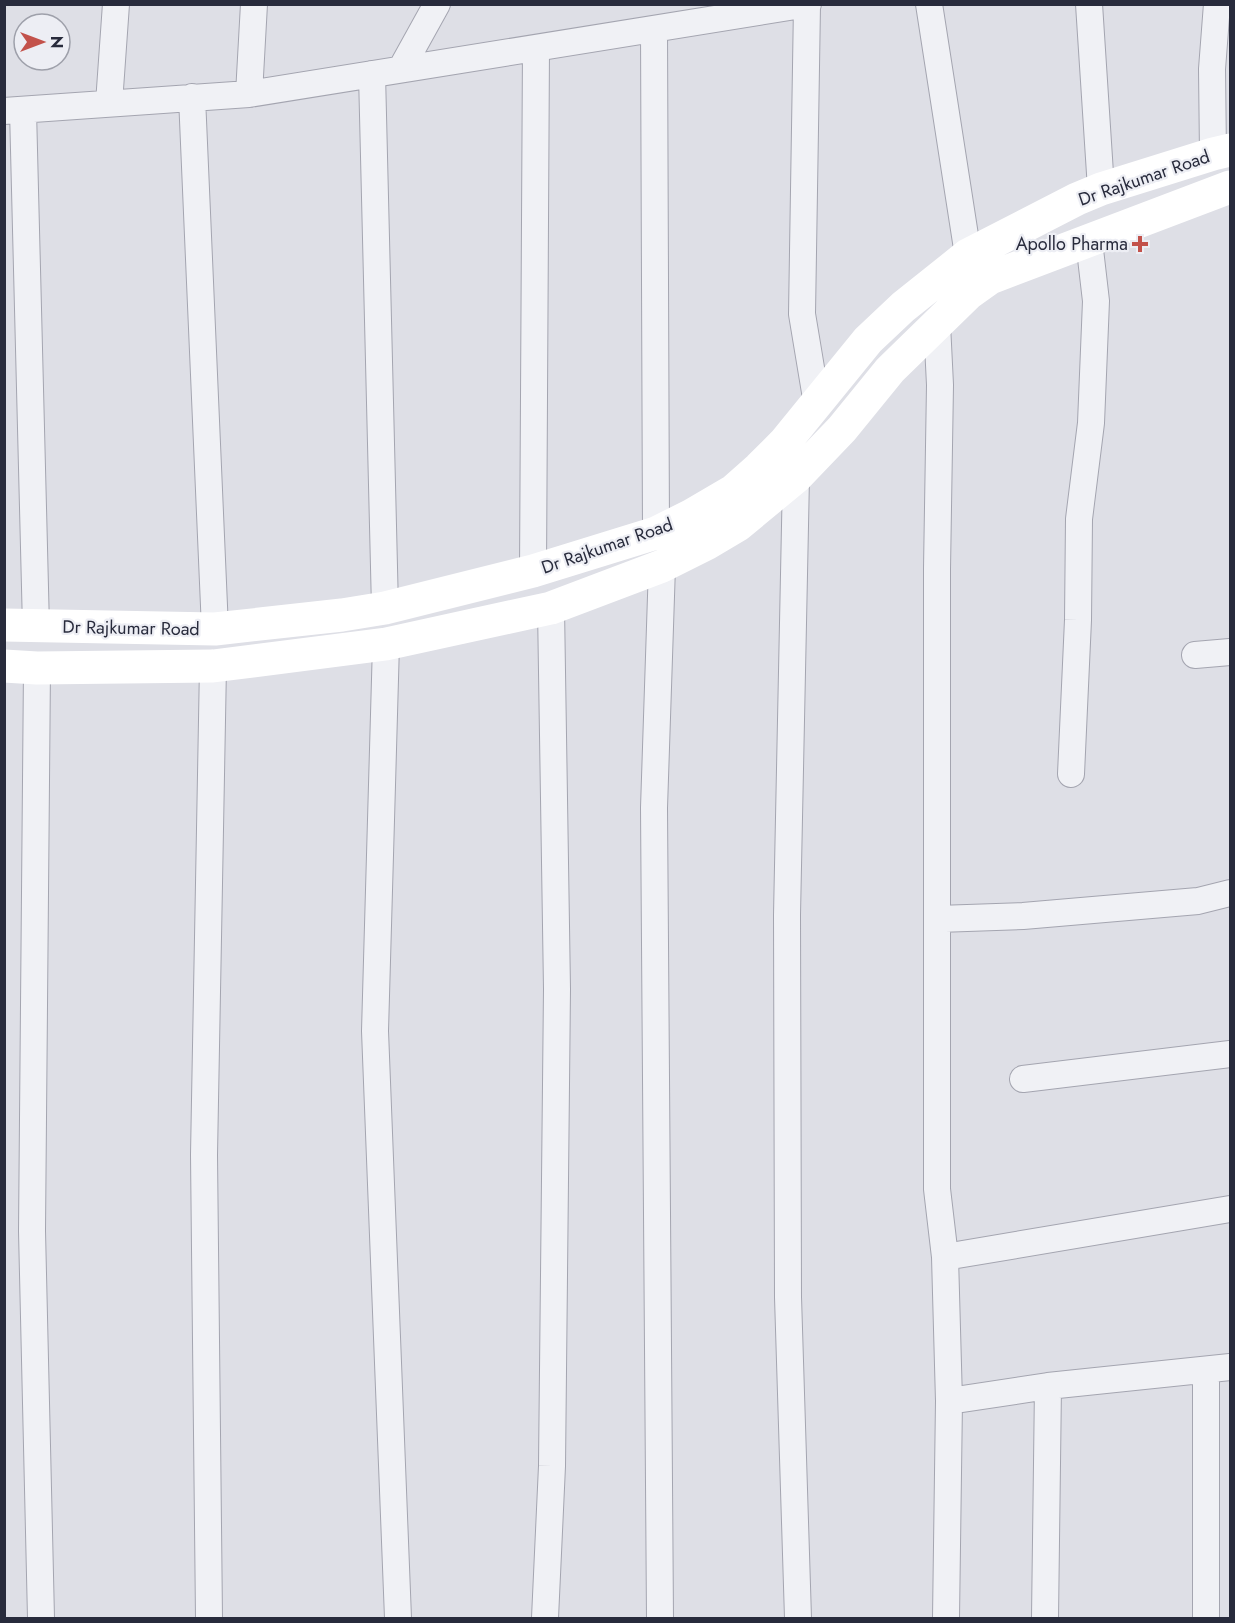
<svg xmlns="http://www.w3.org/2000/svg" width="1235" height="1623" font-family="Jost,sans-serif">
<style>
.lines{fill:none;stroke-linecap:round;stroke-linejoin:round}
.street-casing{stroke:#a4a5b0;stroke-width:28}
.street{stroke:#f0f1f5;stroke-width:26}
.secondary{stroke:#fff;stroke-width:33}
.poi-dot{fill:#c3524b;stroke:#edeef4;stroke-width:2}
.labels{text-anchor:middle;stroke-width:4.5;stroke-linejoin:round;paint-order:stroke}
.street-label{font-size:18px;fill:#282b3c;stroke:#edeef4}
.poi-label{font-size:18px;fill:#282b3c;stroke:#edeef4;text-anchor:end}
</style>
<rect width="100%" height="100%" fill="#dedfe6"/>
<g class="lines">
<defs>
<path id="street" d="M929,4L968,255
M1089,4L1101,189
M807,5L802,314L817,404
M654,29L656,533
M401,69L437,4
M372,74L385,608
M249,94L254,4
M192,97L215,629
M109,103L116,4
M23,110L36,627
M4,111L249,94L808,4
M1213,154L1212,69L1217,4
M937,324L940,385L937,569V1189L945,1257L949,1401L1048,1386L1230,1367
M796,477L787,915L788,1297L798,1618
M533,571L536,48
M386,644L375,1031L398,1618
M1195,655L1230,652
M37,668L32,1231L41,1618
M1071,774L1078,620L1079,519L1091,423L1096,301L1089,241
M938,919L1023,916L1198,901L1230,893
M1023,1079L1230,1054
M945,1257L1230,1209
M209,1618L204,1155L213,666
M545,1618L552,1466L557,989L551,608
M660,1618L654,808L662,566
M946,1618L949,1401
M1045,1618L1048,1386
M1206,1618V1371"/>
</defs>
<use href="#street" class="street-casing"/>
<use href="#street" class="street"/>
<path class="secondary" d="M4,625L215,629L342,615L385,608L533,571L656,533L692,515L733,491L759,468L785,442L868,340L903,307L968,255L1077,199L1101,189L1213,154L1230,150
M4,666L37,668L213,666L386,644L551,608L662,566L706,544L738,525L796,477L842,429L890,370L969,293L990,278L1230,187"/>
</g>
<path class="poi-dot" d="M1137 235h6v6h6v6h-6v6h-6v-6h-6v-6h6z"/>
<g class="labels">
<g class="street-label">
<text transform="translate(1144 178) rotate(-19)" y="6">Dr Rajkumar Road</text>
<text transform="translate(607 546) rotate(-19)" y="6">Dr Rajkumar Road</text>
<text transform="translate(131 628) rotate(1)" y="6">Dr Rajkumar Road</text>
</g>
<g class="poi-label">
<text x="1128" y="250">Apollo Pharma</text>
</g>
</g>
<rect width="1235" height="1623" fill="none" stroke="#282b3c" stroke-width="12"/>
<g transform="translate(42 42) rotate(90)"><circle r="28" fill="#edeef4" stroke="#9ea0aa" stroke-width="1.5"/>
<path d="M0-4.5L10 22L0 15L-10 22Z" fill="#c3524b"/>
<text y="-9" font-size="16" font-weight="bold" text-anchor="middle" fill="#282b3c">N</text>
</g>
</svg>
